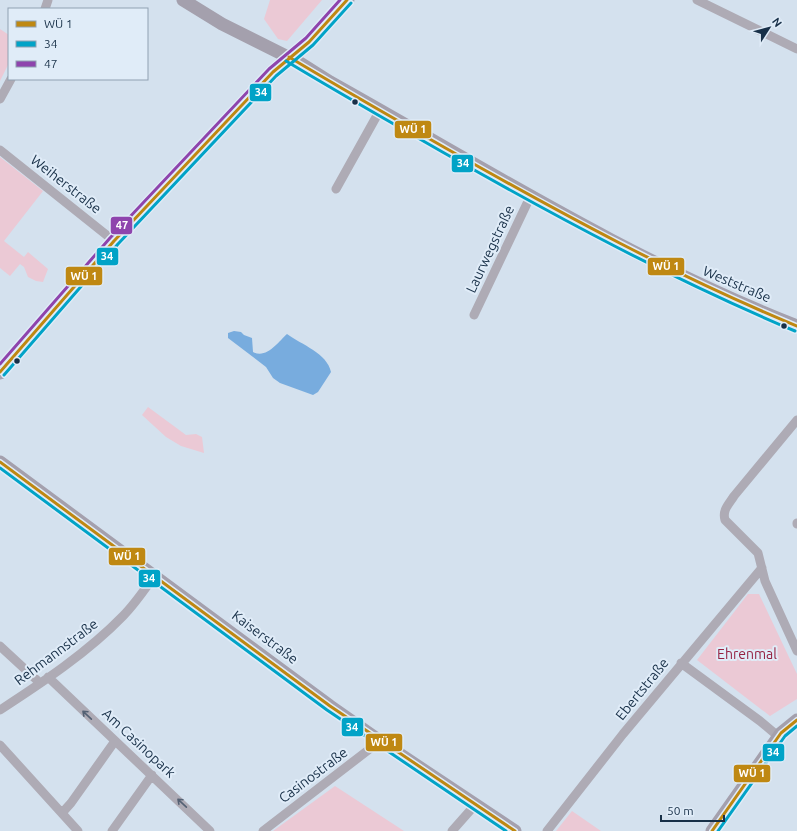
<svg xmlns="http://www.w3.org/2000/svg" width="797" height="831" font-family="Ubuntu,sans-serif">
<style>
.green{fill:#ebc9d5}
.water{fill:#78acde}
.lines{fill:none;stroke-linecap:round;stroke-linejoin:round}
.street{stroke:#aeabb5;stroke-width:9}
.secondary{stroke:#a4a0ad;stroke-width:13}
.primary{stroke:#a6a4b2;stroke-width:15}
.bus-1-casing{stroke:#e0ecf8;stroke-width:6}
.bus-2-casing{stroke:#e0ecf8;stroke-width:6}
.bus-3-casing{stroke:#e0ecf8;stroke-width:6}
.bus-1{stroke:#bf8812;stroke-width:3}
.bus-2{stroke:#01a3c7;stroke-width:3}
.bus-3{stroke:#8e44ad;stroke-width:3}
.oneway{stroke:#546174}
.bus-dot{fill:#183048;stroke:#e0ecf8;stroke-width:1.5}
.labels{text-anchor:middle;stroke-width:4;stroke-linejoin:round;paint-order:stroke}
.street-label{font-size:14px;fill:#183048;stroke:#e0ecf8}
.park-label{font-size:14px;fill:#952242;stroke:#e0ecf8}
.line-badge{stroke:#e0ecf8;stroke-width:1.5}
.badge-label{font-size:11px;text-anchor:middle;font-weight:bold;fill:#fff}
</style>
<rect width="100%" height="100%" fill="#d4e1ee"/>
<path class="green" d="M270,0H322L287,41L278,39L264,19Z
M0,29L9,35V63L0,81Z
M0,157L43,191L4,241L24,257L28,252L48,269L43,282L36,281L28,277L24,267L20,264L10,276L0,268Z
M148,407L186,435L196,434L202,437L204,453L181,446L166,437L142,415Z
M748,594H759L797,674V699L770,716L697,660Z
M335,786L404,831H273Z
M572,811L601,831H556Z"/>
<path class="water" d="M234,331L241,332L244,335L252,338L253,352C267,359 278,342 287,334C302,345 327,353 331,372L318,392L313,395L280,383L273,378L266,367L228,338V333Z"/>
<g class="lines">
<path class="street" d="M697,0L797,49
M45,9L48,0
M0,99L11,79
M0,150L114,241
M336,189L380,110
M474,315L531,195
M797,420L734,496C729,504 722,510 725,520L758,553L765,581L797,651
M797,524V523
M0,646L40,683
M681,663L760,721L779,737
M48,677L210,831
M0,710C43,682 87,653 123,616C135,604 145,589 155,575
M0,745L78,831
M62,813L71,803L115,741
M112,831L152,775
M263,831L380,741
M452,831L475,805
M547,831L623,734L762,568"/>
<path class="secondary" d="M183,0L222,24L300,63L330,82C484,168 633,262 797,326
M0,462L330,706L380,741L515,831
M712,831L781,733L797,720"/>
<path class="primary" d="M0,372L114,241L273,72L309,42L347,0"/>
<defs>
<path id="bus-1" d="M289,57C342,89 395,119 449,150C562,214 676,276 797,326
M0,372L114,241L273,72L309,42L347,0
M0,462L330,706L515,831
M712,831L781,733L797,720"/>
<path id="bus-2" d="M286,61C339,93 392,123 446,154C560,219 674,280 795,331
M4,375L118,244L276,76L313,45L351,3
M0,468L327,710L506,831
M718,831L785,736L797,726"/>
<path id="bus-3" d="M0,364L110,238L269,69L306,38L340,0"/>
</defs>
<use href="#bus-1" class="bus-1-casing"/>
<use href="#bus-2" class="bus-2-casing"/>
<use href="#bus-3" class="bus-3-casing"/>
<use href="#bus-1" class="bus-1"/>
<use href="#bus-2" class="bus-2"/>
<use href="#bus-3" class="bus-3"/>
</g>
<defs><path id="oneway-shaft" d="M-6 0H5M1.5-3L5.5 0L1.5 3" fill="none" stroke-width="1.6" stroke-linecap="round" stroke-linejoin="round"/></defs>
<g class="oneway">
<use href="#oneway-shaft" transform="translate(87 715) rotate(-137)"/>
<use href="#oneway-shaft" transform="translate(182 803) rotate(-137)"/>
</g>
<g class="bus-dot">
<circle cx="355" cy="102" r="3.5"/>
<circle cx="784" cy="326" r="3.5"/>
<circle cx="17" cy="361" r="3.5"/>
</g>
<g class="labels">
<g class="street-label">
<text transform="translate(66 184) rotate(38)" y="5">Weiherstraße</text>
<text transform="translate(490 249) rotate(-65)" y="5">Laurwegstraße</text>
<text transform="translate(737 284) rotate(23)" y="5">Weststraße</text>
<text transform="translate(265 637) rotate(37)" y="5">Kaiserstraße</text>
<text transform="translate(56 652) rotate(-37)" y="5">Rehmannstraße</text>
<text transform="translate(642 689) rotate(-51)" y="5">Ebertstraße</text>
<text transform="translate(139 743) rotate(43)" y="5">Am Casinopark</text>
<text transform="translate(313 775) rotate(-37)" y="5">Casinostraße</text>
</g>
<g class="park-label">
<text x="747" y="659">Ehrenmal</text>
</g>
</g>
<g class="line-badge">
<rect x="249" y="83" width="23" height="19" rx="4" fill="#01a3c7"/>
<rect x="394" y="120" width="38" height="19" rx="4" fill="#bf8812"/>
<rect x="451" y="154" width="23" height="19" rx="4" fill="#01a3c7"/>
<rect x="110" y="216" width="23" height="19" rx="4" fill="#8e44ad"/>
<rect x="96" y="247" width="23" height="19" rx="4" fill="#01a3c7"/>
<rect x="647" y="257" width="38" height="19" rx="4" fill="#bf8812"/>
<rect x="65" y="266" width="38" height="20" rx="4" fill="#bf8812"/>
<rect x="108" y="547" width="38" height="19" rx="4" fill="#bf8812"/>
<rect x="138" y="569" width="23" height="19" rx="4" fill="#01a3c7"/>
<rect x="341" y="717" width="23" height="20" rx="4" fill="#01a3c7"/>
<rect x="365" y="733" width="38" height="19" rx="4" fill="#bf8812"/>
<rect x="762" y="743" width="23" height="19" rx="4" fill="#01a3c7"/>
<rect x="733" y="764" width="38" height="19" rx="4" fill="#bf8812"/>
</g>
<g class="badge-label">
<text x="261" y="96">34</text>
<text x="413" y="133">WÜ 1</text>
<text x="463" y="167">34</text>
<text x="122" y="229">47</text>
<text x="107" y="260">34</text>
<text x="666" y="270">WÜ 1</text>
<text x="84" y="280">WÜ 1</text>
<text x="127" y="560">WÜ 1</text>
<text x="149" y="582">34</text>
<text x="352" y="731">34</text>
<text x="384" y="746">WÜ 1</text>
<text x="773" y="756">34</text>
<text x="752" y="777">WÜ 1</text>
</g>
<rect x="8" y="8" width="140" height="72" fill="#e0ecf8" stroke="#90a1b2"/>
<rect x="16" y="21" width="20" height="6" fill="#bf8812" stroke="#90a1b2"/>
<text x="44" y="28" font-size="12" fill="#183048">WÜ 1</text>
<rect x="16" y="41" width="20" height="6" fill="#01a3c7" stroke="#90a1b2"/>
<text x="44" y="48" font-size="12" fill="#183048">34</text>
<rect x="16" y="61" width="20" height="6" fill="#8e44ad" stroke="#90a1b2"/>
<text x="44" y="68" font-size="12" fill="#183048">47</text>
<g transform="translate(769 28) rotate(54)" stroke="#e0ecf8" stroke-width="3" paint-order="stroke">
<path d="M0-3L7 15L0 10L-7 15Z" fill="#183048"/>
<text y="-6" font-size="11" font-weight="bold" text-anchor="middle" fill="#183048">N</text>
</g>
<path d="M661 815v6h63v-6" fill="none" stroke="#183048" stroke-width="2"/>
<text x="667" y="815" font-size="12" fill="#183048" stroke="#e0ecf8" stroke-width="3" paint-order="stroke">50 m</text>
</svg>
